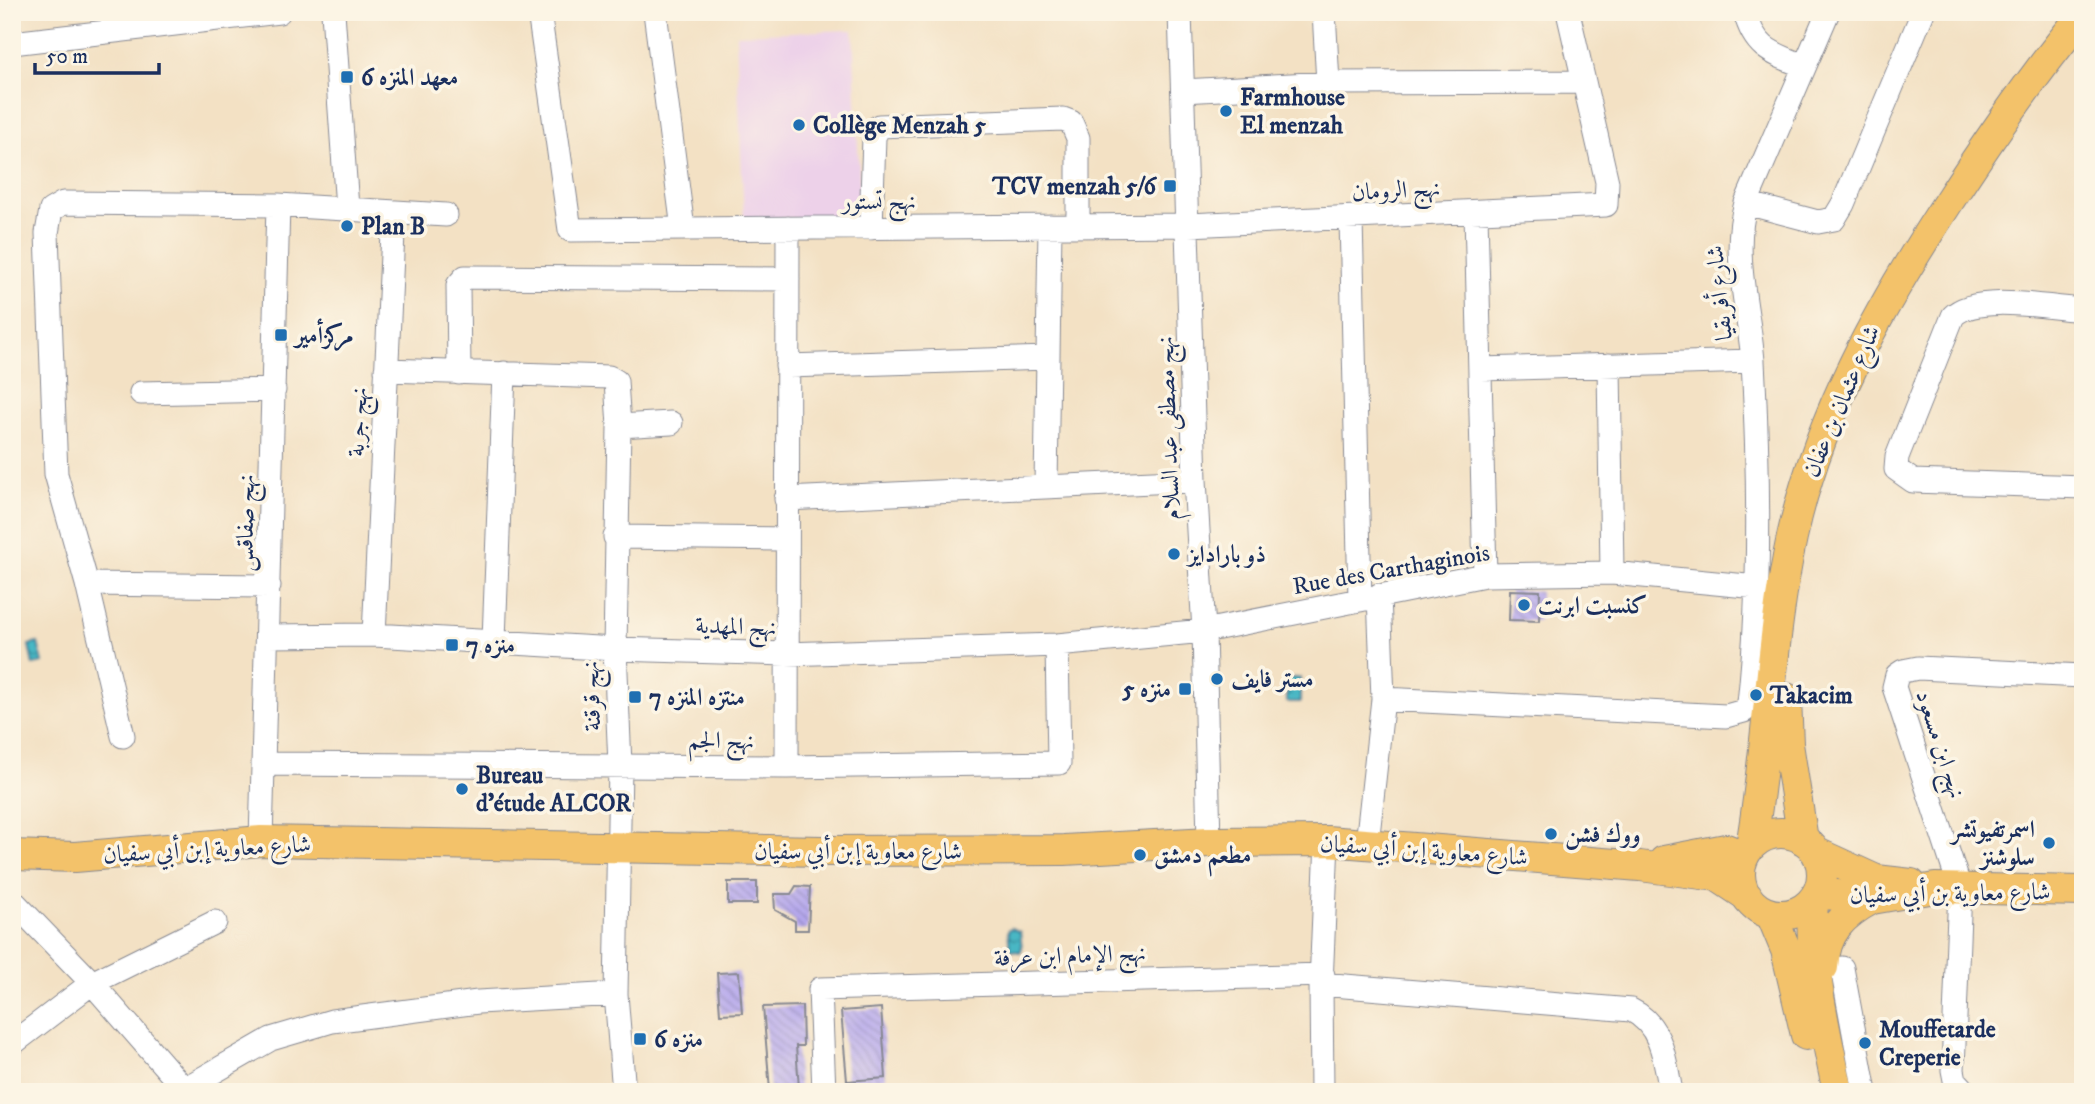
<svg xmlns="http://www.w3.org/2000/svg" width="2095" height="1104" font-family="'IM FELL DW Pica',Amiri,serif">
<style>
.built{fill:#edd1e9}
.water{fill:url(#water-ripples);stroke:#327391;stroke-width:2}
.building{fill:url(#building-back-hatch)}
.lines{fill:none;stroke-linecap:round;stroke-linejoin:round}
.minor-casing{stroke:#878891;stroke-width:25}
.major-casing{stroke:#878891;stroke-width:32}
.minor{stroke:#fff;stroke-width:23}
.major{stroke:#f3c26a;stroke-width:30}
.poi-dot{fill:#1f6fb2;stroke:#fcf5e5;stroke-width:2.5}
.labels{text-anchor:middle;stroke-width:7;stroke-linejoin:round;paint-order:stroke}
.poi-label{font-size:24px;font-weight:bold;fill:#1b2f5e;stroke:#fcf5e5;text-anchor:start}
.street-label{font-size:24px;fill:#1b2f5e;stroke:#fcf5e5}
</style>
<defs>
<pattern id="water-ripples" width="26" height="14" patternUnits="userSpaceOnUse" patternTransform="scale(1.75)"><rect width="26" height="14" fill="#49b7c4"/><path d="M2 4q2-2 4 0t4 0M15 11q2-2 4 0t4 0" fill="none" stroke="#3c95a2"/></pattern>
<pattern id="building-back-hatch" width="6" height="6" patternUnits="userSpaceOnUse" patternTransform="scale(1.75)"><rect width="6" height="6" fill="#b4a6ed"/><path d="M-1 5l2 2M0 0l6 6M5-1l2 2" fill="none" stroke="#9288c3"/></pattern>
</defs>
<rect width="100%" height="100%" fill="#fcf5e5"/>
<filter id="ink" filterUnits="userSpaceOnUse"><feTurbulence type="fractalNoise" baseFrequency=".0143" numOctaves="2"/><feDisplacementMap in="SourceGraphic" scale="14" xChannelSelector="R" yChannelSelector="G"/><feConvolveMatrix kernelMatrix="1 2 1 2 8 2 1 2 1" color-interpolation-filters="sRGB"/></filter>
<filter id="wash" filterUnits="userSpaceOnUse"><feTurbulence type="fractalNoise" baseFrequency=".00686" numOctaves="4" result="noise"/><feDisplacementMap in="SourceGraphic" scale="28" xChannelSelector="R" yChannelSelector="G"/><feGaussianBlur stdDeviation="1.57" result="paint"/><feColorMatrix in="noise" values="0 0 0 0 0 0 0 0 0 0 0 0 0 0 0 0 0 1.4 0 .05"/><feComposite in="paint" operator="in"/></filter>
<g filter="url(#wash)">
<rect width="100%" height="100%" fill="#f3e1c4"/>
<path class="built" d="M853,30L861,216L744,220L736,34Z"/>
<path class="water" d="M38,643L43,663L33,665L29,645Z
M1287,678H1300V702H1287Z
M1011,928L1020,932L1022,948L1020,952L1010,950L1008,930Z"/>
<g id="blocks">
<path class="building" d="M1510,590L1540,591L1539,621L1509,620Z
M728,882H757V904H728Z
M796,886L810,887L808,930H795V921L775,910L774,894H791Z
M739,972L742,1013L720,1014L717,973Z
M802,1006L803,1046H796L799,1088L770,1090L763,1007Z
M881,1008L886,1078L847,1081L841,1011Z"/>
</g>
</g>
<g filter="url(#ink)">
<use href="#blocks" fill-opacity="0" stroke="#878891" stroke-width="2"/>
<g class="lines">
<defs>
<path id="minor" d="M333,12L347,208
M539,12L570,230L1189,225L1606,205L1607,182L1568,12
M655,12L683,229
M1180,12L1195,480L1204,631L1209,842
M1324,12L1328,83
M1745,12C1754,48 1771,53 1804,66
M12,43L279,12
M1183,91L1328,83L1583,82
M1746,203L1818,222L1834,219L1843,204L1923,12
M1476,213L1485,575
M1351,219L1360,600
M871,228L874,137L879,126L1063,119L1071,122L1078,138V225
M2083,310C2051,308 1975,293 1953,316L1897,457L1896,469L1913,481L2083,487
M1609,365L1612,573
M787,366L1048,358
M1480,369L1753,361
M386,370L609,377L616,381L619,426L615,649L620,765L616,994L624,1092
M459,373L458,285L465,277L788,279
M141,393L274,390
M619,426L671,423
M1046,487L1050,226
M786,499L1195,480
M615,537L786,539
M87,584L269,586
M374,635L394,212
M267,636L374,635L615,649L786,654L1057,645L1204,631L1485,575L1612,573L1757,587
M494,640L504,373
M1383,699L1726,716L1744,711L1749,703C1761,593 1759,472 1753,361C1749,310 1731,253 1746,203L1828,12
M123,736L87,584L56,474L47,233L51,210L63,203L278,205L446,215
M263,764L787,767L1059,763L1057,645
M787,767L788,228
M261,841L278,205
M1367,844L1383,699L1379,595
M12,900L92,983L187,1092
M1842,968L1865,1092
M1321,984L1631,1010C1662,1025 1665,1060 1671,1092
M12,1044L92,983L215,922
M179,1092L271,1039L332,1021L478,1002L616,994
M824,1092L820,989L1323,975
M1322,1092L1321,984L1327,841
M1966,1092L1955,1080L1953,1070L1960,888L1894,687L1897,675L1903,671L1918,668L2083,676"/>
<path id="major" d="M1786,698L1788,744L1803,840
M1740 874a41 41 0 1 1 82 0a41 41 0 1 1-82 0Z
M1751,846C1769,744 1770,639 1792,537C1819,415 1879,308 1947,204C1989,139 2033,75 2083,15
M1817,853L1876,880L1911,884
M12,855L75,857L261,841L822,851L1064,850L1209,842L1327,841L1640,866L1717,876L1747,896
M1664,861L1726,849L1744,856
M1818,893L1872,899L1935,888L2083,891
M1813,901C1809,965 1825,1029 1838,1092
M1771,914L1786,950L1806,1035
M1823,967C1825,932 1842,915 1872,899"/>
</defs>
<use href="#minor" class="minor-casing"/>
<use href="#major" class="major-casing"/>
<use href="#minor" class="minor"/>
<use href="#major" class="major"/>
</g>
</g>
<g class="poi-dot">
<rect x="340" y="70" width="14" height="14" rx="3.5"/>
<circle cx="1226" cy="111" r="7"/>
<circle cx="799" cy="125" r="7"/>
<rect x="1163" y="179" width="14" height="14" rx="3.5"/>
<circle cx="347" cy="226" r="7"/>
<rect x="274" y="328" width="14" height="14" rx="3.5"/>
<circle cx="1174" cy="554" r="7"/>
<circle cx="1524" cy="605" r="7"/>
<rect x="445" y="638" width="14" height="14" rx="3.5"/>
<circle cx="1217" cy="679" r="7"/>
<rect x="1178" y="682" width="14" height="14" rx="3.5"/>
<circle cx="1756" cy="695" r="7"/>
<rect x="628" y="690" width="14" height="14" rx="3.5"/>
<circle cx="462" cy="789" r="7"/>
<circle cx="1551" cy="834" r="7"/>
<circle cx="2049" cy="843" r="7"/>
<circle cx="1140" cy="855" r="7"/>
<rect x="633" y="1032" width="14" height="14" rx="3.5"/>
<circle cx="1865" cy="1043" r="7"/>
</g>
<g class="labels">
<g class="poi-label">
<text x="361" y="85">معهد المنزه 6</text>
<text x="1240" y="105">Farmhouse<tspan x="1240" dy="28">El menzah</tspan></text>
<text x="813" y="133">Collège Menzah 5</text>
<text x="1156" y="194" text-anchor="end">TCV menzah 5/6</text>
<text x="361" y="234">Plan B</text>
<text x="295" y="343">مركزأمير</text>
<text x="1188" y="562">ذو بارادايز</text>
<text x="1538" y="613">كنسبت ابرنت</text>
<text x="466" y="653">منزه 7</text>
<text x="1231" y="687">مستر فايف</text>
<text x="1171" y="697" text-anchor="end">منزه 5</text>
<text x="1770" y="703">Takacim</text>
<text x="649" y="705">منتزه المنزه 7</text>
<text x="476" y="783">Bureau<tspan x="476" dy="28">d'étude ALCOR</tspan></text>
<text x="2035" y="837" text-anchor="end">اسمرتفيوتشر<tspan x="2035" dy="28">سلوشنز</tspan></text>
<text x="1565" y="842">ووك فشن</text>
<text x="1154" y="863">مطعم دمشق</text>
<text x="1879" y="1037">Mouffetarde<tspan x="1879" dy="28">Creperie</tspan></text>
<text x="654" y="1047">منزه 6</text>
</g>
<g class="street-label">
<text transform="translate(1396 190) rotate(-3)" y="8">نهج الرومان</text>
<text x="879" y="209">نهج تستور</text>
<text transform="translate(1719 293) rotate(-96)" y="8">شارع أفريقيا</text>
<text transform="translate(1841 401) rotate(-67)" y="8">شارع عثمان بن عفان</text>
<text transform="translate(357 422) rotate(-87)" y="8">نهج جربة</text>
<text transform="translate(1168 428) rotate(-92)" y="8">نهج مصطفى عبد السلام</text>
<text transform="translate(245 523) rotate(-89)" y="8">نهج صفاقس</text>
<text transform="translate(1391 569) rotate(-10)" y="8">Rue des Carthaginois</text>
<text transform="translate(736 626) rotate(2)" y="8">نهج المهدية</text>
<text transform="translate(591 696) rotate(-92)" y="8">نهج قرقنة</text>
<text transform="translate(721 740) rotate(1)" y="8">نهج الجم</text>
<text transform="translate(1941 744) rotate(72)" y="8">نهج ابن مسعود</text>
<text transform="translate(207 849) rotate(-3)" y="8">شارع معاوية إبن أبي سفيان</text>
<text transform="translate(1424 850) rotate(4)" y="8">شارع معاوية إبن أبي سفيان</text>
<text x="858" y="859">شارع معاوية إبن أبي سفيان</text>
<text transform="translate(1950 893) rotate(-1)" y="8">شارع معاوية بن أبي سفيان</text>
<text transform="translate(1070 955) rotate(-2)" y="8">نهج الإمام ابن عرفة</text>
</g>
</g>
<rect width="2095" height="1104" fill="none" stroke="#fcf5e5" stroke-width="42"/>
<path d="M35 63v10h124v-10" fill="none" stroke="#1b2f5e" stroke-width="3.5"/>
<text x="46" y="63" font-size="21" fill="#1b2f5e" stroke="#fcf5e5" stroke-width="5" paint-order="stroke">50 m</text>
</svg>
